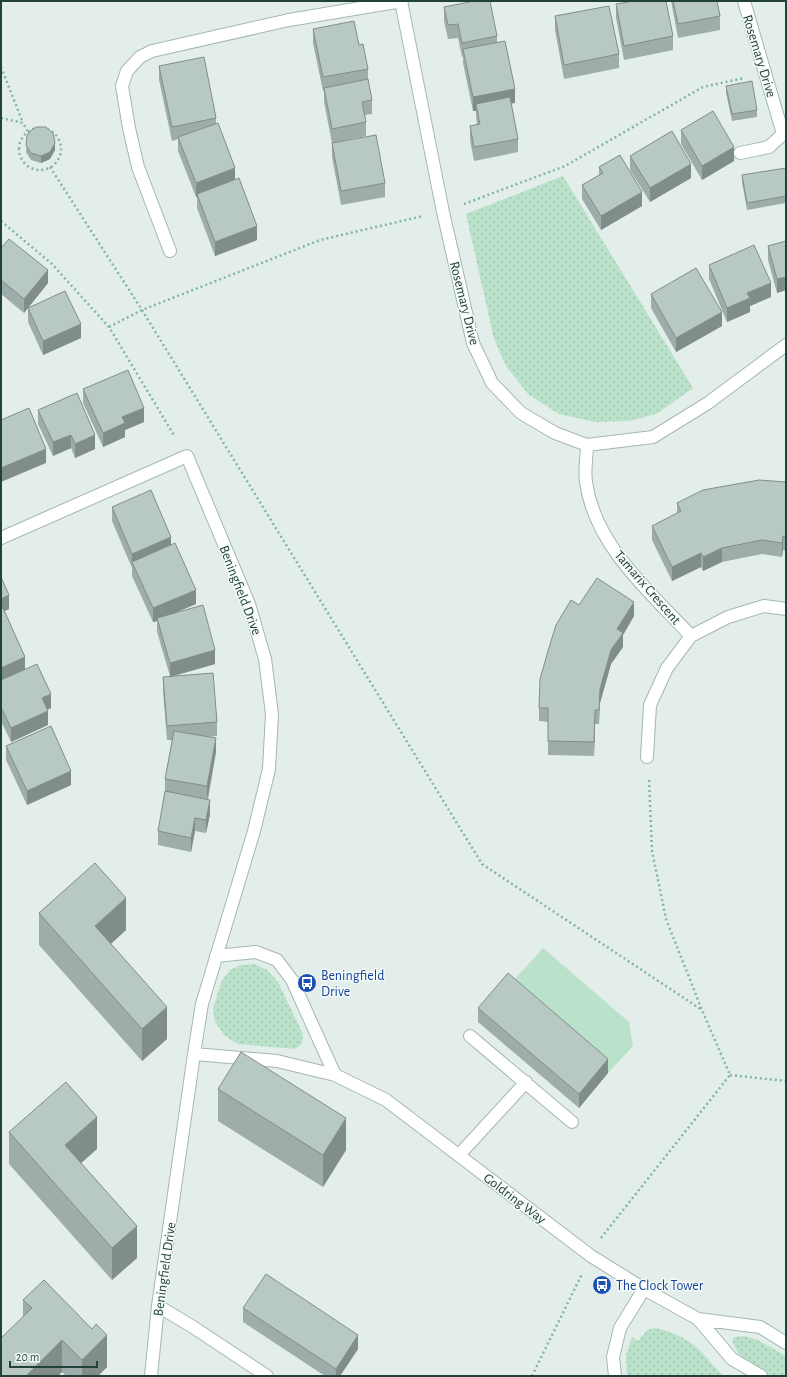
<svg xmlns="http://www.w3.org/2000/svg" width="787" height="1377" font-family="'Alegreya Sans',sans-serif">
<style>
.grass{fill:url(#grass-dots)}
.green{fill:#bae1c9}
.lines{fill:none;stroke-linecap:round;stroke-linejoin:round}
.lane-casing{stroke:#a5b7b2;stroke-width:14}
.street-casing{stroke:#a5b7b2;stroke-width:14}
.path{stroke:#81b4aa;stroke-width:2.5;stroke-dasharray:2 3;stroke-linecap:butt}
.lane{stroke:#fff;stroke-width:12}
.street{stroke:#fff;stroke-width:12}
.wall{fill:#9eada9}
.shaded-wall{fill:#818d89}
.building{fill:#b8c9c4;stroke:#818d89}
.labels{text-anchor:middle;stroke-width:3;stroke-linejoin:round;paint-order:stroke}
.street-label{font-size:14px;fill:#21413c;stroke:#f4faf8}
.transit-label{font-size:14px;fill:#164399;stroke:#f4faf8;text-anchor:start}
</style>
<defs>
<pattern id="grass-dots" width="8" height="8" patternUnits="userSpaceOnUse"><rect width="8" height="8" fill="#bae1c9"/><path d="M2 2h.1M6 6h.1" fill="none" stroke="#a0c2ae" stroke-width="1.8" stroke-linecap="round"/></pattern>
</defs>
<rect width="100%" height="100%" fill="#e3eeea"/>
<path class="grass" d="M563,176L693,388L658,413L630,421L595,422L559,414L528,394L506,366L494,339L466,214Z
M255,964L267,970L278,982L303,1034L302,1043L296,1049L238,1044L225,1036L215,1022L213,1009L222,980L230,970L241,965Z
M655,1328C668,1330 685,1338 695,1346C706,1355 713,1367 724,1376H627L626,1355L632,1337L638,1341L647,1330Z
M744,1336L758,1340L786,1356V1376H770L744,1361L738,1353L732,1341L734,1337Z"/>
<path class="green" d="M543,948L629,1022L633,1046L608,1073L508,987Z"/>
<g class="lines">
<defs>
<path id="lane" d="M740,153L769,147L783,134L765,73
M170,251L138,167L129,128L122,86L127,71L140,57L152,51L289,20
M216,956L256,952L277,960L292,980L335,1075
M470,1036L572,1122
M459,1155L526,1082
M158,1306L193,1327L267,1376
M615,1376L613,1357L620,1328L644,1289"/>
<path id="street" d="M401,1L443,212L473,343L492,383L521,413L555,433L587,445L653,437L708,403L786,345
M744,1L765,73
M289,20L402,1
M587,445C587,456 584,470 586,482C595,546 649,591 691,636
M1,538L187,456L249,604L265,659L272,714L269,769L254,831L202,1004L194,1054L158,1306L151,1376
M647,757L650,705L667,668L691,636L728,617L764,606L786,609
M194,1054L277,1061L335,1075L386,1100L591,1256L644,1289L698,1319L732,1359L761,1376
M698,1319L760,1327L786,1343"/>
</defs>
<use href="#lane" class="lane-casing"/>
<use href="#street" class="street-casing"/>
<path class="path" d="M1,67L23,123
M1,118L23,123L28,132
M19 149a21 21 0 1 1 42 0a21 21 0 1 1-42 0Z
M50,167L142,310L482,864L702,1010
M464,204L565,166L703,87L744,78
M1,221L52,264L109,327L175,437
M109,327L142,310L320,240L423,216
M1,968V971
M730,1075L786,1081
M601,1238L730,1075L702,1010L666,919L652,851L649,778
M532,1376L582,1274"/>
<use href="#lane" class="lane"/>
<use href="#street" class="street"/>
</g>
<path class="wall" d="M671,1H717L720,16V30L678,38Z
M616,4L673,36V50L624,60L616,18Z
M444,7L497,36V43L515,103H511L518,139V152L474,161L470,140V126L477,124L476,117V111H473L463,63V57H462L458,38L448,39L444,21Z
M555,16L619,54V68L564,79L555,30Z
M313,29L359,45L368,69V79L372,100V114L365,115L366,122V136L332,143L324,102V91H323L313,43Z
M159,66L216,118V123L235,180L257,240L215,256L197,208V197H196L178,151V139L172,141L159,80Z
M726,86L757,110V117L732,121L726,93Z
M681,130L734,161L702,180L681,144Z
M27,136L55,150L50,159L41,163L31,160L26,152Z
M332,143L385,183V197L341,205L332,157Z
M630,156L691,178L650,202L630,170Z
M599,167L642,206L601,230L582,199V185L599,175Z
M786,168V203L747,210L742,182V175Z
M786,241V290L777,293L768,260V246Z
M1,248L48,283L24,313L1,294Z
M709,265L771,297L750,306V312L727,322L709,279Z
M651,294L722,326L676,352L651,308Z
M28,308L81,338L43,355L28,322Z
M83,389L144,422L125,430V437L103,447L83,403Z
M38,410L95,449L75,458L71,448L53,456L38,424Z
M786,482V551L783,550L782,557L762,554L722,562L703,571L701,567L672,581L652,540V526L677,513V503Z
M112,507L171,545L196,604L172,614L215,664L173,676L217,722V736L207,737L216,752L208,800L210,814L206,833L195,831L191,852L158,845V831L165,793V779L172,740H167L163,691V677L170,676L157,632V621L153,622L132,576V568L112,521Z
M1,577L9,609L4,611L25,670L51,708L47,710L48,725L11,742L1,721Z
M579,605L634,616L623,635V647L611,664L600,703L599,724H595L594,756L548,755V722L539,721V708Z
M6,746L71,785L27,805L6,760Z
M39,913L126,930L111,944L167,1039L142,1061L39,945Z
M478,1008L608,1073L579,1108L478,1022Z
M218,1089L346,1150L323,1187L218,1121Z
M9,1132L97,1149L81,1163L137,1258L112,1280L9,1164Z
M23,1300L107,1367L98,1376H66L62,1372L58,1376H1L23,1316Z
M243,1308L358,1349L340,1376H325L243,1322Z"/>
<path class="shaded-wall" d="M515,89V103L477,110L476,104V111H473V97Z
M55,143V150L50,159L41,163V156Z
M734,147V161L702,180V166Z
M691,164V178L650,202V188Z
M235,168V182L197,194V197H196V183Z
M642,192V206L601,230V216Z
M257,226V240L215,256V242Z
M48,270V283L24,313V299Z
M786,277V290L777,293V279Z
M771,283V297L750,306V312L727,322V308L747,293Z
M722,312V326L676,352V338Z
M81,324V338L43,355V341Z
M144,408V422L125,430V437L103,447V433L122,417Z
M71,435V448L53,456V442Z
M95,435V449L75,458V444Z
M46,449V463L1,482V468Z
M783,536V550L782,557V543Z
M171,537V551L132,562V568V554Z
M722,548V562L703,571V557Z
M701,553V567L672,581V567Z
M196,590V604L158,620L157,618V621L153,622V608Z
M9,595V609L1,613V599Z
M634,602V616L623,635V647L611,664L600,703L599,724L600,689L617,629Z
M215,650V664L170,677V663Z
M25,657V671L1,682V668Z
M51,694V708L42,712V698Z
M595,710V724L594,756V742Z
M48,711V725L11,742V728Z
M216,738V752L207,800V786Z
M71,771V785L27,805V791Z
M210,800V814L206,833V820Z
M195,818V831L191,852V838Z
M126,898V930L95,958V926Z
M167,1007V1039L142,1061V1029Z
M608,1059V1073L579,1108V1094Z
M97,1117V1149L65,1177V1145Z
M346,1118V1150L323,1187V1155Z
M137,1226V1258L112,1280V1248Z
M107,1335V1367L98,1376H82V1360Z
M358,1335V1349L340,1376H336V1369Z
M62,1340V1372L58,1376H26Z"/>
<path class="building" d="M474,1H490L497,36L462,43L458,24L448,25L444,7Z
M634,1H666L673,36L624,46L616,4Z
M673,1H717L720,16L678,24Z
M609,6L619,54L564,65L555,16Z
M354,21L359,45L363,44L368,69L323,77L313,29Z
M505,41L515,89L473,97L463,49Z
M204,57L216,118L172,127L159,66Z
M368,79L372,100L362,102L366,122L332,129L324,88Z
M752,81L757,110L732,114L726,86Z
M510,97L518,139L474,147L470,126L480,124L476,104Z
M713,111L734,147L702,166L681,130Z
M218,123L235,168L196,183L178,137Z
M36,127H46L53,133L55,143L50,152L41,156L31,153L26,145L27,136L29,132Z
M672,131L691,164L650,188L630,156Z
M376,135L385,183L341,191L332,143Z
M620,155L642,192L601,216L582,185L603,173L599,167Z
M786,168V196L747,203L742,175Z
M239,178L257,226L215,242L197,194Z
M9,239L48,270L24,299L1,280V248Z
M786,241V277L777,279L768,246Z
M754,245L771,283L747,293L750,298L727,308L709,265Z
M696,268L722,312L676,338L651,294Z
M65,291L81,324L43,341L28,308Z
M128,370L144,408L122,417L125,423L103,433L83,389Z
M77,393L95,435L75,444L71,435L53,442L38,410Z
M29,408L46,449L1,468V420Z
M759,480L786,482V537L783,536L782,543L762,540L722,548L703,557L701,553L672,567L652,526L681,511L677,503L703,490Z
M151,490L171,537L132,554L112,507Z
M175,543L196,590L153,608L132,562Z
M1,577L9,595L1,599Z
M597,578L634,602L617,629L623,633L611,650L600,689L599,710H595L594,742L548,741V708H539L540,679L548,651L556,625L571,600L579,605Z
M203,605L215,650L170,663L157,618Z
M3,608L25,657L1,668V609Z
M37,664L51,694L42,698L48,711L11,728L1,707V680Z
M213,673L217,722L167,726L163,677Z
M51,726L71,771L27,791L6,746Z
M174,731L216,738L207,786L165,779Z
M165,791L210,800L206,820L195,818L191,838L158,831Z
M95,863L126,898L95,926L167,1007L142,1029L39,913Z
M508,973L608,1059L579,1094L478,1008Z
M241,1052L346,1118L323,1155L218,1089Z
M66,1082L97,1117L65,1145L137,1226L112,1248L9,1132Z
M266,1274L358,1335L336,1369L243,1308Z
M44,1280L92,1329L96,1324L107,1335L82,1360L62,1340L26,1376H1V1338L32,1308L23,1300Z"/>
<defs>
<symbol id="bus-disc" viewBox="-11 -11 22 22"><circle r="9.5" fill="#1a4fb4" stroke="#f4faf8"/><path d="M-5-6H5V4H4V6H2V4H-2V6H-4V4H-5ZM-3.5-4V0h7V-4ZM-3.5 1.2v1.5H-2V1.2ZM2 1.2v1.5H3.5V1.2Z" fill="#fff"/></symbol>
</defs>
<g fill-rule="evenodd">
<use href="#bus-disc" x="296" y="972" width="22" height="22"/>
<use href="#bus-disc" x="591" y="1274" width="22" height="22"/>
</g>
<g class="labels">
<g class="street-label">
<text transform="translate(760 56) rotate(73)" y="5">Rosemary Drive</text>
<text transform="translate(465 303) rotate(76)" y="5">Rosemary Drive</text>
<text transform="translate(648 587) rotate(49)" y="5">Tamarix Crescent</text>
<text transform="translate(241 590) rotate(69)" y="5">Beningfield Drive</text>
<text transform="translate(515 1198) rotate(37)" y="5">Goldring Way</text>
<text transform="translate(164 1269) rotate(-82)" y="5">Beningfield Drive</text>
</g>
<g class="transit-label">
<text x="321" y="980">Beningfield<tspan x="321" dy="16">Drive</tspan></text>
<text x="616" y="1290">The Clock Tower</text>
</g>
</g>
<rect width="787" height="1377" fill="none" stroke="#21413c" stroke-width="4"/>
<path d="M10 1361v6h87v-6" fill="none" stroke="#21413c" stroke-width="2"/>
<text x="16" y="1361" font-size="12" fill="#21413c" stroke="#f4faf8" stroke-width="3" paint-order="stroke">20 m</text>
</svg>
